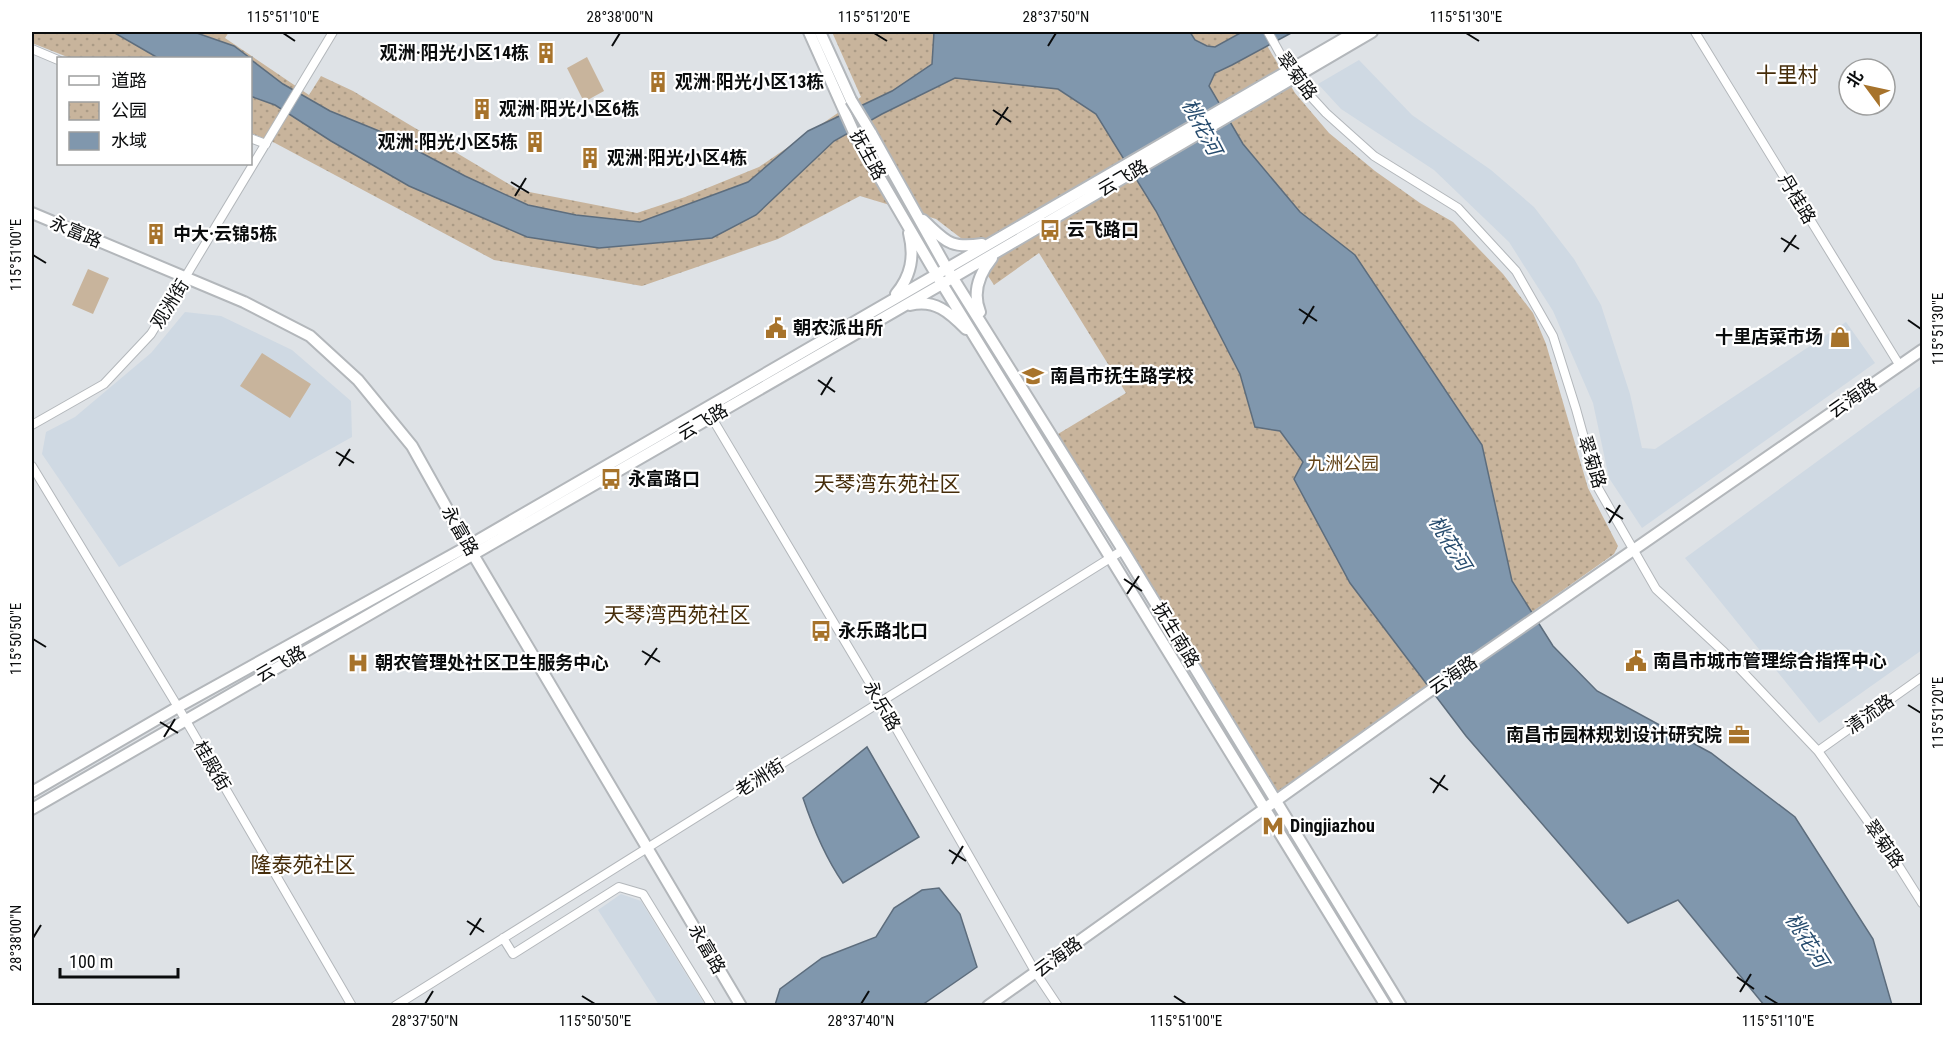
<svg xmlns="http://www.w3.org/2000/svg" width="1954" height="1037" font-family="'Roboto Condensed','Noto Sans SC',sans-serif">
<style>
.built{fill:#cfd9e3}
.grass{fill:#c8b49c}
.park{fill:url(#park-dots)}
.water{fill:#8097ad;stroke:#5d6d7d;stroke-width:1.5}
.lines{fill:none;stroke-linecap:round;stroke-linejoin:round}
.street-casing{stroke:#b3b7bb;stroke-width:10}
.secondary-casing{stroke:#b3b7bb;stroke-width:14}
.street{stroke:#fff;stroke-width:8}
.secondary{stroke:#fff;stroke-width:10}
.secondary-bridge-casing{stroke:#b3b7bb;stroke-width:14;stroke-linecap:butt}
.secondary-bridge{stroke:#fff;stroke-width:10}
.ticks{fill:none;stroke:#0a0c0d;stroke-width:2}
.labels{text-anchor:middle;stroke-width:4.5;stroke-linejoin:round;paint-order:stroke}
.poi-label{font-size:18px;font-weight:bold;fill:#0a0c0d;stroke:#fff;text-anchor:start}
.street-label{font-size:18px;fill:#0a0c0d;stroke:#fff}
.park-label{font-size:18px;fill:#634419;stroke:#fff}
.water-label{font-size:20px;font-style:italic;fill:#274c6e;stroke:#fff}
.quarter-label{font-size:21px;fill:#462d0a;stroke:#fff}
.neatline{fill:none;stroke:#0a0c0d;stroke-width:2}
.ticks-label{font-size:15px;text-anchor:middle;fill:#0a0c0d}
</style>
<defs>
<pattern id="park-dots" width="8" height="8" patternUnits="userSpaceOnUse" patternTransform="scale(1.5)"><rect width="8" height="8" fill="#c8b49c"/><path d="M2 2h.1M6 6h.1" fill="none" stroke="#aa9a85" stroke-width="1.8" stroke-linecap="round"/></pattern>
</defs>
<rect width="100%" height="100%" fill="#dee2e6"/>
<path class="built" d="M1359,60L1412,115L1491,170L1534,207L1574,259L1601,305L1630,394L1642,448L1655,449L1846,322L1875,363L1642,528L1609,478L1593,403L1553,311L1509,242L1434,170L1341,109L1318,84Z
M185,312L221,316L292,350L351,401L352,437L119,567L42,454L46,432L75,417L151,353Z
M1922,385V650L1819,723L1685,558Z
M621,894L641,901L705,1005H659L598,910Z"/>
<path class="grass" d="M587,57L604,91L584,102L567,68Z
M88,269L109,278L93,314L72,305Z
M262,353L311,384L290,418L240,386Z"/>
<path class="park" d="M32,32H229L225,38L309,95L321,76L353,91L519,190L637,213L685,197L759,167L861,97L832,32H1259L1295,93L1329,133L1375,171L1420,203L1453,222L1503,274L1533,313L1546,344L1588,488L1618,546L1614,554L1277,793L1058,434L1126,393L1039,253L994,285L966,242L936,219L860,196L778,239L642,286L494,260L275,143L251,133L250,58H70L32,43Z"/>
<path class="water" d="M113,32H194L234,46L250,58H158Z
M934,32H1190L1195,40L1207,46L1215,47L1242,32H1293L1232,65L1215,73L1209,86L1243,144L1300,212L1355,255L1482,445L1512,581L1553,646L1597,691L1711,753L1795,817L1873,939L1892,1005H1764L1678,900L1628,923L1466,736L1350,583L1294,479L1303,462L1280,431L1255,427L1240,374L1156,211L1096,114L1058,89L955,78L882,114L834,141L756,215L712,238L599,248L527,237L409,186L331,141L275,105L250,96V59L283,84L330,111L384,133L465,176L528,205L576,215L640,222L748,182L808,131L892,91L932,64Z
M867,747L919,837L843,883C825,857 813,828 803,798Z
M939,888L960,914L977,967L922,1005H775L780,989L822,958L876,937L894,908L922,890Z"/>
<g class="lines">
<defs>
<path id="street" d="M1268,32L1293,77L1326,113L1374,156L1458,208L1516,271L1553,336L1576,409L1598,488L1656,589L1724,652L1818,751L1893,857L1922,903
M1695,32L1900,366
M32,49L58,60
M250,138L266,144
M709,413L881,702L1036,973L1058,1006
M32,425L104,384L151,334L333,32
M32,466L178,707L352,1006
M1818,751L1922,677
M503,938L513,954L619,887L643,894L712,1006
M395,1006L1123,550"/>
<path id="secondary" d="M809,32L856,137L936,274L1386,1006
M820,32L851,100
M871,133L946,267L1123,550L1401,1006
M32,213L244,302L310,336L358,380L412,446L468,546L741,1006
M923,220C946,241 949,249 982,244
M896,294C911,276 915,257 909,233
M910,305C935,299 949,312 966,329
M980,312C972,292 979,274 992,258
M32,792L178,707L468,546L1355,32
M32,809L942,284L1372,32
M988,1006L1424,695L1922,350"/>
</defs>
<use href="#street" class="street-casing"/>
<use href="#secondary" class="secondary-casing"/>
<use href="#street" class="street"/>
<use href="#secondary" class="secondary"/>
<defs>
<path id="secondary-bridge" d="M851,100L871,133"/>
</defs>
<use href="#secondary-bridge" class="secondary-bridge-casing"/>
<use href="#secondary-bridge" class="secondary-bridge"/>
</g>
<path class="ticks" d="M283,33L295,41M874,33L887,41M1466,33L1479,41M612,46L620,33M1048,46L1056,33M993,110L1011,122M996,125L1008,107M511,182L529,193M515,196L526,178M1781,238L1799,249M1784,252L1796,235M33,255L46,263M1299,309L1317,321M1908,320L1921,329M1303,324L1314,306M818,380L835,392M821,395L832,377M336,452L354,463M339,466L350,449M1606,508L1623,519M1609,523L1620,505M1124,579L1142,591M1127,594L1139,576M33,639L46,647M642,651L660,662M645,665L657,648M1908,705L1921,713M160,722L178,733M164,737L175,719M1430,778L1448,790M1433,793L1445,775M949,850L966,861M952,864L963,846M467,921L484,932M470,935L481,918M33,938L41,925M1737,977L1754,989M1740,992L1751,974M582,996L595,1004M1174,996L1186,1004M1765,996L1778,1004M425,1004L433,991M861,1004L869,991"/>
<defs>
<symbol id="building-bare" viewBox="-9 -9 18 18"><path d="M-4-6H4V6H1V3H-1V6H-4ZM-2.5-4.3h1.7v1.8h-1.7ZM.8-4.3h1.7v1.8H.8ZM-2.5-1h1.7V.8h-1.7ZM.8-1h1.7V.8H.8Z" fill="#a7732b" stroke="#fff" stroke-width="2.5" paint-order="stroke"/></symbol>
<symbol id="bus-bare" viewBox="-9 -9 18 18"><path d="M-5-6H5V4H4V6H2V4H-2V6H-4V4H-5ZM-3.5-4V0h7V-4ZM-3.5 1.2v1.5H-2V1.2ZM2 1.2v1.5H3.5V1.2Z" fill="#a7732b" stroke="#fff" stroke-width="2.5" paint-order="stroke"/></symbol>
<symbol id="civic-bare" viewBox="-9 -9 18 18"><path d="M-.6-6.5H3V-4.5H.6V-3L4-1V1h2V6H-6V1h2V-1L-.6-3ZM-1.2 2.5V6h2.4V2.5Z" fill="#a7732b" stroke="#fff" stroke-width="2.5" paint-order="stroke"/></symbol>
<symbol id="shop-bare" viewBox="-9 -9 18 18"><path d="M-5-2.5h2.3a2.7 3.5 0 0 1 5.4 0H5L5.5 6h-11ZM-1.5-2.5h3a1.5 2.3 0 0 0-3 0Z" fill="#a7732b" stroke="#fff" stroke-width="2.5" paint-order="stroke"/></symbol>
<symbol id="school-bare" viewBox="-9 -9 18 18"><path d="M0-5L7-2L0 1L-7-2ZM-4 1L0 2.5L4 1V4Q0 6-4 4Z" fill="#a7732b" stroke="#fff" stroke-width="2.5" paint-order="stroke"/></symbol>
<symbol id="hospital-bare" viewBox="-9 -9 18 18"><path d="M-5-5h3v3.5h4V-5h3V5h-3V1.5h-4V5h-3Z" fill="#a7732b" stroke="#fff" stroke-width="2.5" paint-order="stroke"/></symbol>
<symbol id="office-bare" viewBox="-9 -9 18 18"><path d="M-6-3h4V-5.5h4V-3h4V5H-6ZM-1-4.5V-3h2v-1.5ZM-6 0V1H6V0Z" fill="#a7732b" stroke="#fff" stroke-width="2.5" paint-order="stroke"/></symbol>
<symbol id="metro-bare" viewBox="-9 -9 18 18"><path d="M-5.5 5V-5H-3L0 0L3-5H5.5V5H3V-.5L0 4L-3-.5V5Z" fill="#a7732b" stroke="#fff" stroke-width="2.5" paint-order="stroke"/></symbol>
</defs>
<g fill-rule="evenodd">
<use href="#building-bare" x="531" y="38" width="30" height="30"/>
<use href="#building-bare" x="643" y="67" width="30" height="30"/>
<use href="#building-bare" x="467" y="94" width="30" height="30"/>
<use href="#building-bare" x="520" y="127" width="30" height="30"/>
<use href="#building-bare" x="575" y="143" width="30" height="30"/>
<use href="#bus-bare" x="1035" y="215" width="30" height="30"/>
<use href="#building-bare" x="141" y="219" width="30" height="30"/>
<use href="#civic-bare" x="761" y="313" width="30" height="30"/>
<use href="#shop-bare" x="1825" y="322" width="30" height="30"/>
<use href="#school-bare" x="1018" y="361" width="30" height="30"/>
<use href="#bus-bare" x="596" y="464" width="30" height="30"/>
<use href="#bus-bare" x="806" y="616" width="30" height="30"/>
<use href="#civic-bare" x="1621" y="646" width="30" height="30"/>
<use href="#hospital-bare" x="343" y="648" width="30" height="30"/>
<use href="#office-bare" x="1724" y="720" width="30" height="30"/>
<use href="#metro-bare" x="1258" y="811" width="30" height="30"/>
</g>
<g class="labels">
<g class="poi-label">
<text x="529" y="59" text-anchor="end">观洲·阳光小区14栋</text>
<text x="675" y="88">观洲·阳光小区13栋</text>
<text x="499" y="115">观洲·阳光小区6栋</text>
<text x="518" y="148" text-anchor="end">观洲·阳光小区5栋</text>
<text x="607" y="164">观洲·阳光小区4栋</text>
<text x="1067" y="236">云飞路口</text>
<text x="173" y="240">中大·云锦5栋</text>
<text x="793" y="334">朝农派出所</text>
<text x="1823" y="343" text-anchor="end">十里店菜市场</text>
<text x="1050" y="382">南昌市抚生路学校</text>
<text x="628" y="485">永富路口</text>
<text x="838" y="637">永乐路北口</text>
<text x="1653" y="667">南昌市城市管理综合指挥中心</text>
<text x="375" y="669">朝农管理处社区卫生服务中心</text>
<text x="1722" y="741" text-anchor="end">南昌市园林规划设计研究院</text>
<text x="1290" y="832">Dingjiazhou</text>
</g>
<g class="street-label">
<text transform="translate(1297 76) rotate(54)" y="6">翠菊路</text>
<text transform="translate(868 155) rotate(61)" y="6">抚生路</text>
<text transform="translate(1123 178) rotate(-30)" y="6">云飞路</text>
<text transform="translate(1797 199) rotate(59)" y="6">丹桂路</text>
<text transform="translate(76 232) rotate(23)" y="6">永富路</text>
<text transform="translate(170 304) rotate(-58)" y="6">观洲街</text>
<text transform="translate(1853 398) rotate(-35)" y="6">云海路</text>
<text transform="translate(703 422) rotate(-30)" y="6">云飞路</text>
<text transform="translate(1592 462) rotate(73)" y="6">翠菊路</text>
<text transform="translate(460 531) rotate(60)" y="6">永富路</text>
<text transform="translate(1176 635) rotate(59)" y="6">抚生南路</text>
<text transform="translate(281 664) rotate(-30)" y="6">云飞路</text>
<text transform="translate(1453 675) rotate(-34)" y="6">云海路</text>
<text transform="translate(882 706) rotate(60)" y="6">永乐路</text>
<text transform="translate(1870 714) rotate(-35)" y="6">清流路</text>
<text transform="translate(212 766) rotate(60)" y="6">桂殿街</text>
<text transform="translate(760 778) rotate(-32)" y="6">老洲街</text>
<text transform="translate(1884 844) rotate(55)" y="6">翠菊路</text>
<text transform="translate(707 949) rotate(60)" y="6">永富路</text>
<text transform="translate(1058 957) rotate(-36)" y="6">云海路</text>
</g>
<g class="park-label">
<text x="1343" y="470">九洲公园</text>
</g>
<g class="water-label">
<text transform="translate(1202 127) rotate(62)" y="7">桃花河</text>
<text transform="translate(1450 543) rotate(58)" y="7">桃花河</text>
<text transform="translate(1807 940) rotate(57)" y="7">桃花河</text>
</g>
<g class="quarter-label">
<text x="1787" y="82">十里村</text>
<text x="887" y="491">天琴湾东苑社区</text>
<text x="677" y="622">天琴湾西苑社区</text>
<text x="303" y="872">隆泰苑社区</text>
</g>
</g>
<rect width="1954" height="1037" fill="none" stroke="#ffffff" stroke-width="66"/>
<rect x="57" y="57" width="195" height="108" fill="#ffffff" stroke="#9d9e9e" stroke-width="1.5"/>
<rect x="69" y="76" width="30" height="9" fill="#ffffff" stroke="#9d9e9e" stroke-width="1.5"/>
<text x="111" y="87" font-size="18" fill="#0a0c0d">道路</text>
<rect x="69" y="102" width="30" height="18" fill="url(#park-dots)" stroke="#9d9e9e" stroke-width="1.5"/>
<text x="111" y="117" font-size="18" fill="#0a0c0d">公园</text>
<rect x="69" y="132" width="30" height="18" fill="#8097ad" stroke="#9d9e9e" stroke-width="1.5"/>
<text x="111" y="147" font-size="18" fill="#0a0c0d">水域</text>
<g transform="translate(1867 87) rotate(303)"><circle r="28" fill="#ffffff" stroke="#9d9e9e" stroke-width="1.5"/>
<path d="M0-4.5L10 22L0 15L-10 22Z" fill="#a7732b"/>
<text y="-9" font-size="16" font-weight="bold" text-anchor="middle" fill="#0a0c0d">北</text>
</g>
<path d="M60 968v9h118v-9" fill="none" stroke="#0a0c0d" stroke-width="3"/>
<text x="69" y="968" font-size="18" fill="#0a0c0d" stroke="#ffffff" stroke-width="4.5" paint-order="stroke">100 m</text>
<rect x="33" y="33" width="1888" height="971" class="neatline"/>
<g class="ticks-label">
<text x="283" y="22">115°51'10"E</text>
<text x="620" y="22">28°38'00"N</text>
<text x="874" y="22">115°51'20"E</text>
<text x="1056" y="22">28°37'50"N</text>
<text x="1466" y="22">115°51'30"E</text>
<text transform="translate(16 255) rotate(-90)" y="5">115°51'00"E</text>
<text transform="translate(1938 329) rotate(-90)" y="5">115°51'30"E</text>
<text transform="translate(16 639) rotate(-90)" y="5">115°50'50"E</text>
<text transform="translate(1938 713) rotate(-90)" y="5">115°51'20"E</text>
<text transform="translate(16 938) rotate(-90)" y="5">28°38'00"N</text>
<text x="425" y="1026">28°37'50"N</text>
<text x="595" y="1026">115°50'50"E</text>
<text x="861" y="1026">28°37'40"N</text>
<text x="1186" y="1026">115°51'00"E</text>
<text x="1778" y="1026">115°51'10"E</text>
</g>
</svg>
